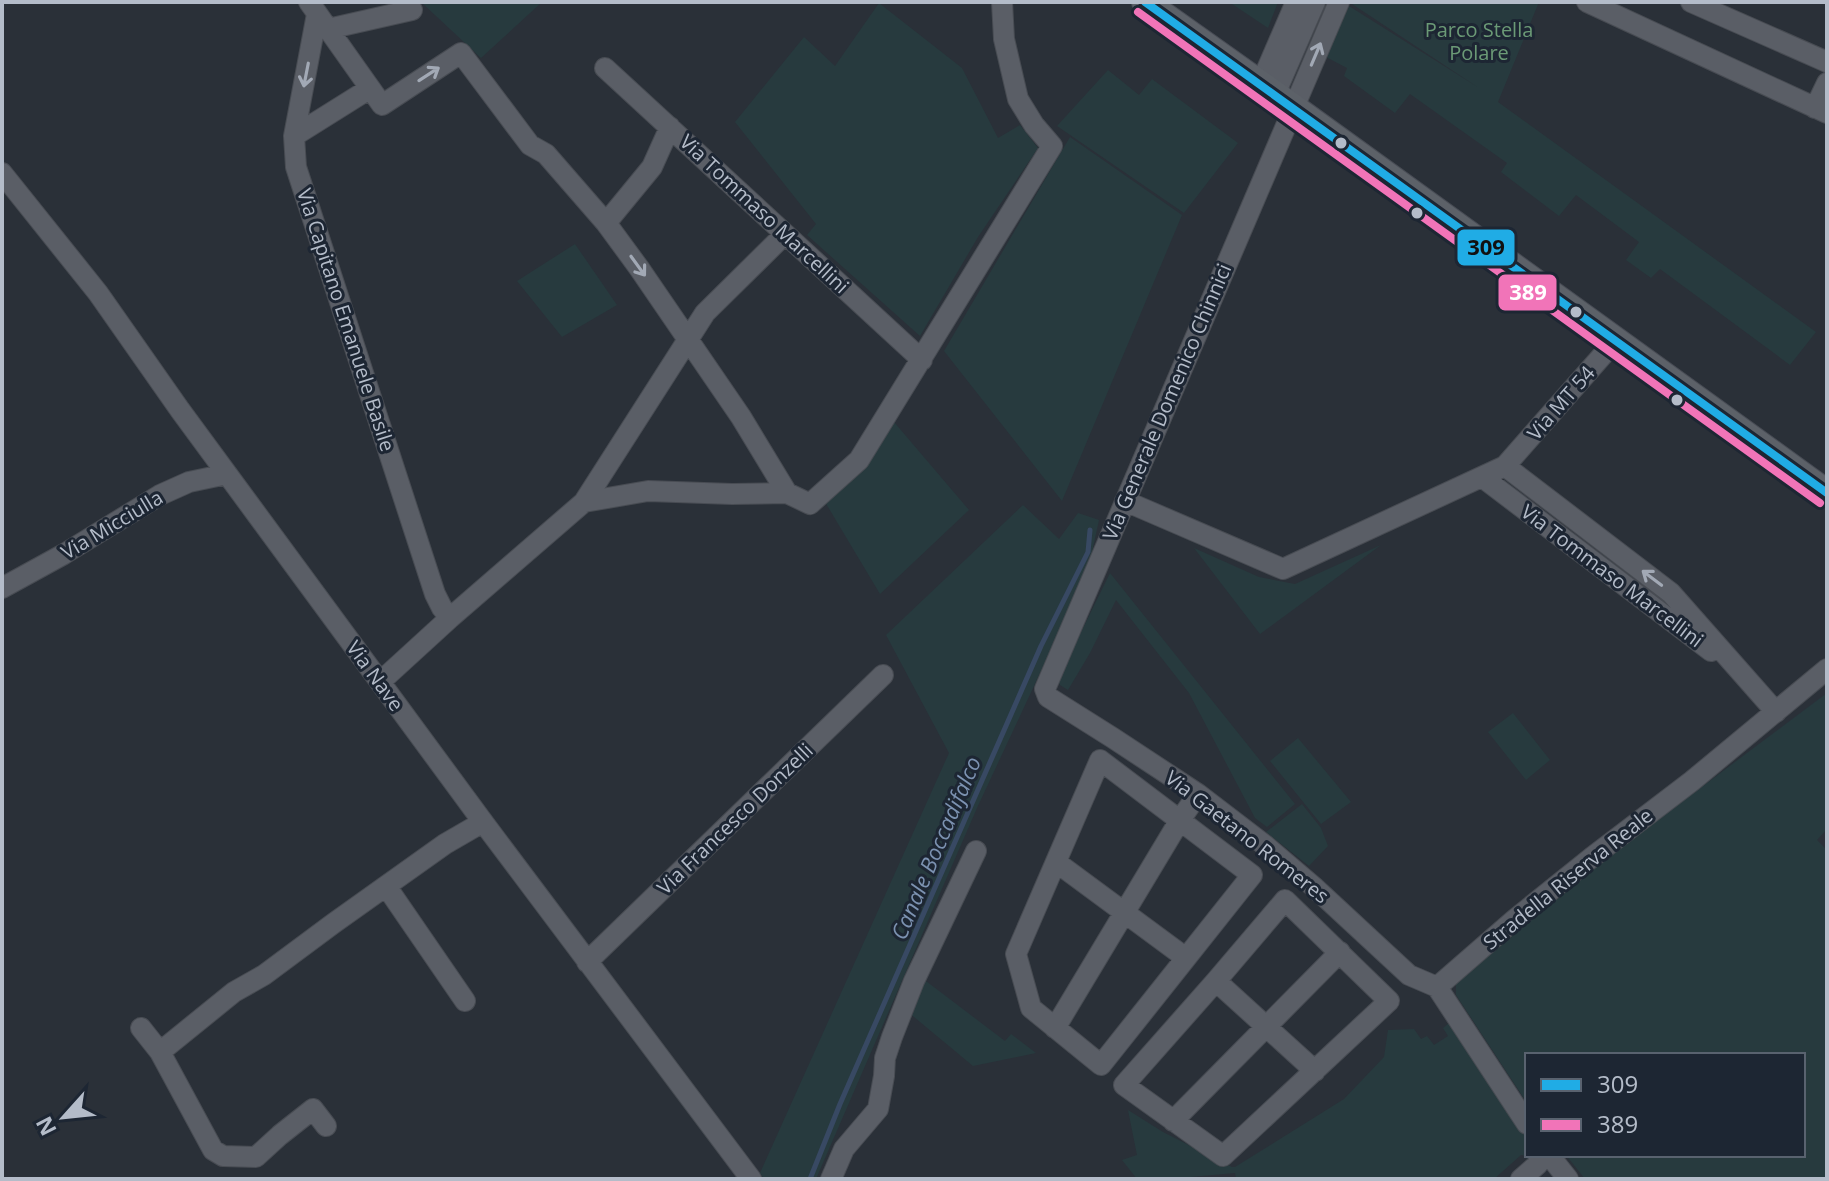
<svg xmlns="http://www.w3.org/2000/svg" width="1829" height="1181" font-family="'Open Sans',sans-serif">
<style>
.green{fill:#273a3e}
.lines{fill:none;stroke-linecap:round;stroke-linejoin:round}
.stream{stroke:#384963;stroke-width:5}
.minor-casing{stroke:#484c53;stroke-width:22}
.major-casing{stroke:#484c55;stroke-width:28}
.minor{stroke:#5a5e66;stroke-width:20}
.major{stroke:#5c6168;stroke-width:26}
.bus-1-casing{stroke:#1d2633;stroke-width:14}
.bus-2-casing{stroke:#1d2633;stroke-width:14}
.bus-1{stroke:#20ace5;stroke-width:8}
.bus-2{stroke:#f174b8;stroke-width:8}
.oneway{stroke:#a2a9b5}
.bus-dot{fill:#b4bcc9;stroke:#1d2633;stroke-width:3}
.labels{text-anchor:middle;stroke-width:6;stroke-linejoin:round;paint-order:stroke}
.park-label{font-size:20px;fill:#6b9a76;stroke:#1d2633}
.street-label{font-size:20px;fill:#b4bcc9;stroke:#1d2633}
.water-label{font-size:22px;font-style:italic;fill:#7c92b1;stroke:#1d2633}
.line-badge{stroke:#1d2633;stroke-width:3}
.badge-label{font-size:22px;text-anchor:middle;font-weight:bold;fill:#fff}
.pale-badge-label{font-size:22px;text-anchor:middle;font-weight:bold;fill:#111}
</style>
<rect width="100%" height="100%" fill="#2a3038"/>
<path class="green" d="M421,2H542L481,58Z
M1229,2H1278L1268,28Z
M1349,2H1539L1498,102L1816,332L1790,365L1660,269L1651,278L1626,260L1639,242L1576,195L1559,216L1501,172L1507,163L1410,94L1395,113L1344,76L1347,68L1326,57L1349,6L1479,88Z
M879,3L962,68L998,138L1020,125L1038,148L978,237L920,336L807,235L816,224L735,122L804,37L835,66Z
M1108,70L1139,95L1152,79L1238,143L1184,213L1057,126Z
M1070,137L1182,215L1062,501L944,351Z
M575,244L617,305L562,337L517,281Z
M894,422L969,510L880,594L825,502L858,474Z
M1023,505L1059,539L1078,513L1099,520L1091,557L1047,658L977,808L816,1179H764L760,1173L949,753L886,635Z
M1381,545L1260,634L1194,548L1259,577L1295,584Z
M1110,573L1295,804L1267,827L1255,818L1189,693L1116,600L1090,653L1068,690L1060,685L1058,679Z
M1827,693V829L1817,840L1827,850V1179H1585L1566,1155H1803V1055H1527V1103L1456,995V983L1599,864Z
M1513,713L1550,760L1526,780L1488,732Z
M1298,738L1351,802L1321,824L1270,761Z
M1302,804L1321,828L1328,846L1309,866L1266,832Z
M922,978L1005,1041L1011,1034L1036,1053L973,1066L908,1012Z
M1449,1023L1527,1139L1528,1160L1523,1155H1521L1494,1179H1236L1235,1173L1169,1179H1137L1122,1160L1137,1155L1128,1110L1163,1132L1232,1167H1235L1344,1099L1384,1057L1388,1030L1414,1029L1421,1039L1427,1036L1434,1045L1448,1036L1443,1028Z"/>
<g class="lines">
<path class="stream" d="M810,1179L840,1104L1041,646L1088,552L1090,530"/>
<defs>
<path id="minor" d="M309,2L382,105L461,53L530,145L546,154L606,223L639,268L741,417L787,493
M1339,2L1045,689L1048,697L1113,738L1198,794L1266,846L1314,887L1409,975L1437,987
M1587,2L1827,113
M1691,2L1827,62
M317,14L294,136L296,167L435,594L442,608L450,618
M328,29L412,10
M605,68L922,360
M1261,83L1296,2
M1275,94L1315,2
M1815,108L1827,83
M294,136L369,89
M2,173L98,293L180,410L483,822L751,1179
M606,223L652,167L670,127
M1505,466L1671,593L1776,712
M1482,477L1711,651
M1125,501L1283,569L1505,466L1616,340
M584,502L705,313L785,234
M2,588L64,554L160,495L189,482L227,474
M380,682L450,618L584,502L648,491L732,494L787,493L810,504L859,460L1052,146L1034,125L1018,99L1004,39L1002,2
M1100,760L1252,875L1101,1065L1031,1008L1016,954Z
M1056,862L1186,958
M386,886L465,1001
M1285,900L1389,1001L1223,1156L1124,1085L1216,981Z
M587,962L883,675
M1216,981L1315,1071
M1437,987L1514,920L1591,858L1692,781L1827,669
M1437,987L1527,1124
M141,1028L160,1052L213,1150L223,1156L256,1157L280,1135L313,1109L326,1126
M1055,1028L1180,820L1198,794
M160,1052L234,992L264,975L334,923L445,844L483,822
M1173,1121L1340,952
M1549,1155L1568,1179
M831,1179L844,1149L878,1109L884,1076L885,1058L892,1037L914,981L976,851
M1521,1179L1538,1164L1539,1155"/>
<path id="major" d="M1145,2L1293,107L1827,493"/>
</defs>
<use href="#minor" class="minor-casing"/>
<use href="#major" class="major-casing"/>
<use href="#minor" class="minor"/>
<use href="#major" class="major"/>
<defs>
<path id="bus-1" d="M1145,2L1827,493"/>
<path id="bus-2" d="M1138,12L1820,503"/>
</defs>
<use href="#bus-1" class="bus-1-casing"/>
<use href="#bus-2" class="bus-2-casing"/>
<use href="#bus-1" class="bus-1"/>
<use href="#bus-2" class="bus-2"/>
</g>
<defs><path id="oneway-shaft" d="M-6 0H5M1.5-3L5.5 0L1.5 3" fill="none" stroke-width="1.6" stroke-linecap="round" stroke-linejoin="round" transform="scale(2)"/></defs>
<g class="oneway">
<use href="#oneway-shaft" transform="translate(1316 54) rotate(-67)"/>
<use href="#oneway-shaft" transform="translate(429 74) rotate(-33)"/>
<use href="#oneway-shaft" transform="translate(306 75) rotate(101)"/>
<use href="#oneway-shaft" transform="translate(638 266) rotate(54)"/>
<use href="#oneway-shaft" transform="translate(1652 578) rotate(-143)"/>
</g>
<g class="bus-dot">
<circle cx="1341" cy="143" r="7"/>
<circle cx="1417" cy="213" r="7"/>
<circle cx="1576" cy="312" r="7"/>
<circle cx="1677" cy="400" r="7"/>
</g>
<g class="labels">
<g class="park-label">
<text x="1479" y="37">Parco Stella<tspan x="1479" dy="23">Polare</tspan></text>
</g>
<g class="street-label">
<text transform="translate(764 214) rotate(43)" y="7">Via Tommaso Marcellini</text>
<text transform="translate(346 320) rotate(72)" y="7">Via Capitano Emanuele Basile</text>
<text transform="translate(1167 402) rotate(-67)" y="7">Via Generale Domenico Chinnici</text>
<text transform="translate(1561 403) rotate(-49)" y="7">Via MT 54</text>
<text transform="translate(112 525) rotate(-31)" y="7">Via Micciulla</text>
<text transform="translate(1612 576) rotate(37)" y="7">Via Tommaso Marcellini</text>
<text transform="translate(375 676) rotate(54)" y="7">Via Nave</text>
<text transform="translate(735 819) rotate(-44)" y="7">Via Francesco Donzelli</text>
<text transform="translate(1247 837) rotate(38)" y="7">Via Gaetano Romeres</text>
<text transform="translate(1568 879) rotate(-39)" y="7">Stradella Riserva Reale</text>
</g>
<g class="water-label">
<text transform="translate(936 848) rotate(-67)" y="8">Canale Boccadifalco</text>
</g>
</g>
<g class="line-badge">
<rect x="1456" y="228" width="60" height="39" rx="8" fill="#20ace5"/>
<rect x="1497" y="273" width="61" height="39" rx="8" fill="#f174b8"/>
</g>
<g class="badge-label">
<text x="1528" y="300">389</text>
</g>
<g class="pale-badge-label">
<text x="1486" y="255">309</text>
</g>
<rect width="1829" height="1181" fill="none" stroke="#b4bcc9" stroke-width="8"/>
<rect x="1525" y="1053" width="280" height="104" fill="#1d2633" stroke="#59626f" stroke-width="2"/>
<rect x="1541" y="1079" width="40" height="12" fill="#20ace5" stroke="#59626f" stroke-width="2"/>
<text x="1597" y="1093" font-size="24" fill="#b4bcc9">309</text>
<rect x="1541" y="1119" width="40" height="12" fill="#f174b8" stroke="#59626f" stroke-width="2"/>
<text x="1597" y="1133" font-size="24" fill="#b4bcc9">389</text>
<g transform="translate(64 1117) rotate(243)" stroke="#1d2633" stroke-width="6" paint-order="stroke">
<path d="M0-6L14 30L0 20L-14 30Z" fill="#b4bcc9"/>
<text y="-12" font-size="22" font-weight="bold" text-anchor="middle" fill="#b4bcc9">N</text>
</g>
</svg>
